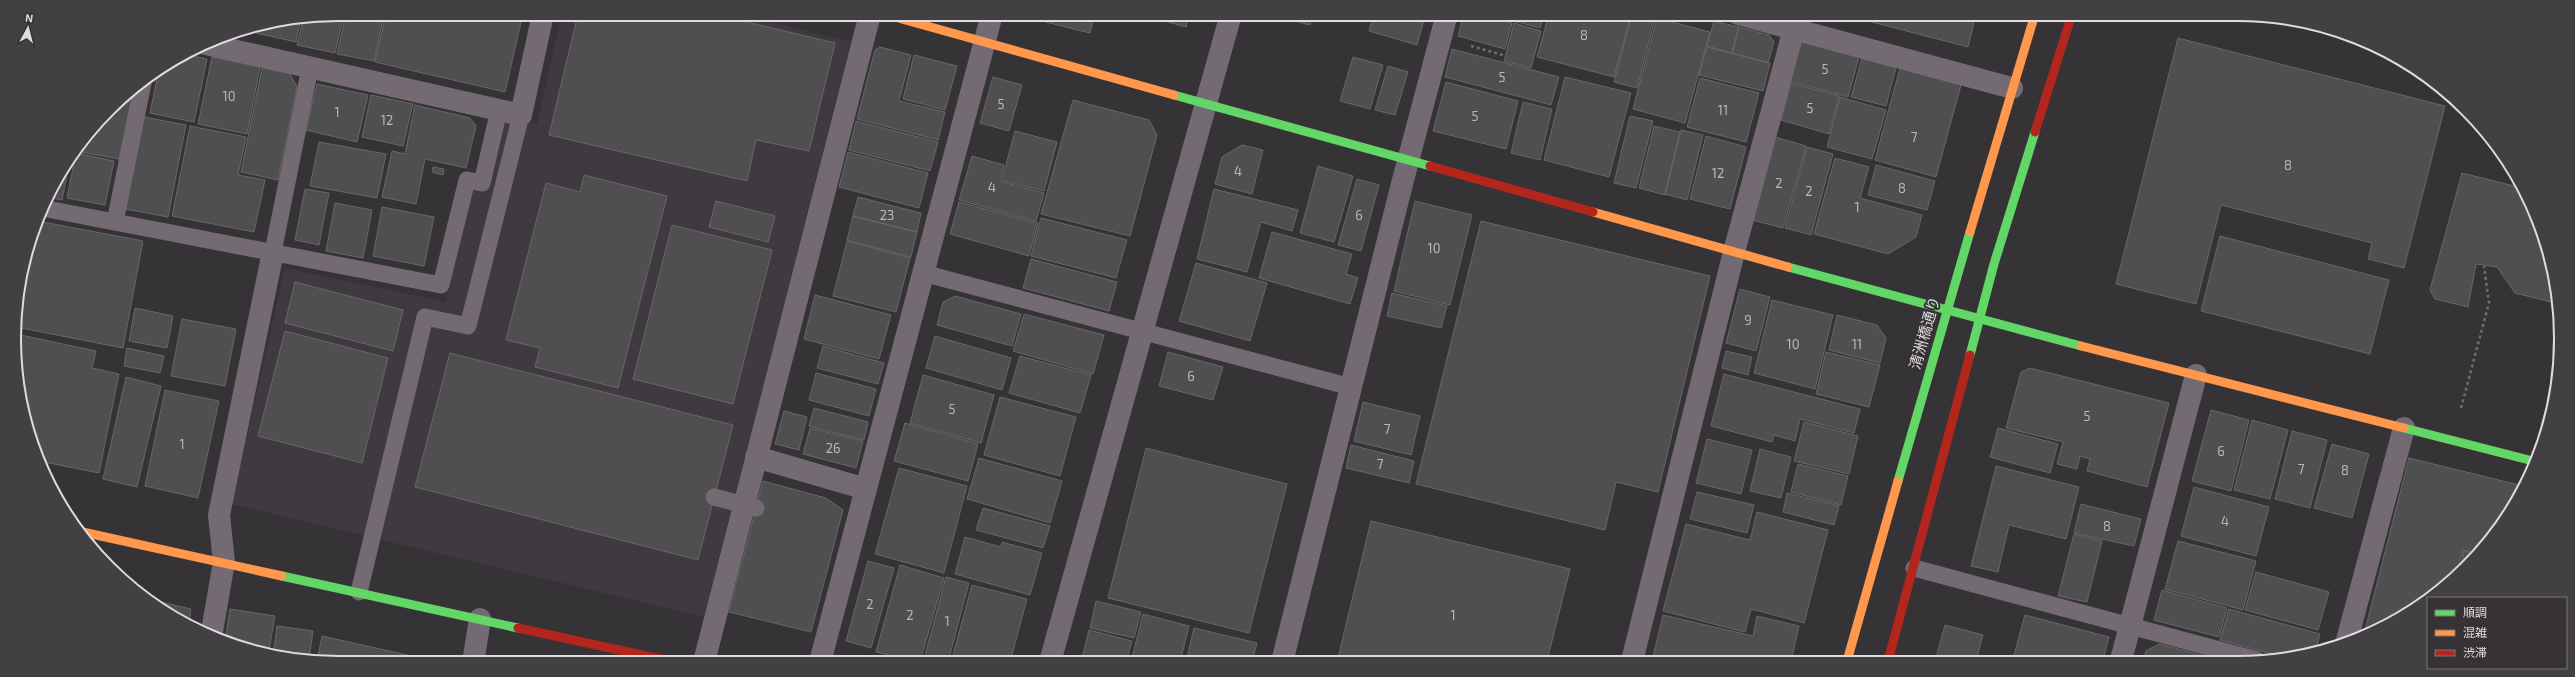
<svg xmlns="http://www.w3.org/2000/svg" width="2575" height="677" font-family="'Exo 2','Noto Sans JP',sans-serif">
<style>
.built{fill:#413941}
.building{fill:#504f50;stroke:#686668}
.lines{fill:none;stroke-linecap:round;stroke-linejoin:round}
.path{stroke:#736b72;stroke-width:2.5;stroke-dasharray:3 3;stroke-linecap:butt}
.lane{stroke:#746a74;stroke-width:17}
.street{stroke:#746a74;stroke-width:22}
.fast{stroke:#63d668;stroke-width:9}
.slow{stroke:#ff974d;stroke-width:9}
.jam{stroke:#b3261e;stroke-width:9}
.lane-bridge{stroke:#746a74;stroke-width:17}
.labels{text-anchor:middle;stroke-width:4;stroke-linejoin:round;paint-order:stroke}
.number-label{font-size:13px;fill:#bab9ba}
.street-label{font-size:15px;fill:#dedcde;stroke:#363236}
.rim{fill:none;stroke:#dedcde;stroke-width:2}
</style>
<rect width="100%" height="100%" fill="#353335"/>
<path class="built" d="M562,14H738L851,42L704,617L232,504L285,268L446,302L473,186L502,116L537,124Z"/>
<path class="building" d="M344,14L335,53L297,45L304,17Z
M346,14H384L374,61L337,54Z
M386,14H523L505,92L375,62Z
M578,14H713L835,43L809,151L756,140L747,181L549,135Z
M1014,14H1035L1034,19Z
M1040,14H1095L1090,33L1038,20Z
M1140,14H1190L1186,27Z
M1267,14H1313L1310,25Z
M1374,14H1414L1425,17L1417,45L1369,31Z
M1464,14H1479L1512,23L1505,49L1458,36Z
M1488,14H1544L1540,28Z
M1549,14H1631L1614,77L1537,57Z
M1632,14H1656L1637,88L1614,82Z
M1841,14H1976L1968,47Z
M301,18L296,42L243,30L275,20Z
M1657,18L1710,32L1685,123L1633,109Z
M1714,21L1739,27L1732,53L1707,46Z
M1514,23L1541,31L1531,68L1504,61Z
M1739,27L1769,35L1774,42L1768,63L1732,53Z
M2178,38L2445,106L2404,268L2368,259L2372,243L2221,205L2196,304L2116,284Z
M1801,41L1859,57L1848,97L1790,81Z
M880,47L911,55L899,101L945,112L938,140L857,119L875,50Z
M1707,47L1770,63L1763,91L1699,75Z
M1452,49L1559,77L1551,105L1445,77Z
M188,55L207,59L194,122L150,113L158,74Z
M914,55L957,66L945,110L903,99Z
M212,57L260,67L247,134L198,124Z
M1353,57L1383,65L1370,109L1340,101Z
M1862,58L1896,68L1886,106L1851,97Z
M1388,66L1408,72L1395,115L1375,110Z
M262,68L289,73L297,86L278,180L241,172Z
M1900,68L1961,85L1936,177L1875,160Z
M993,77L1022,85L1009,131L980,123Z
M1565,77L1631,93L1609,177L1544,160Z
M1700,78L1759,93L1746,142L1687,127Z
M1446,82L1518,101L1506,149L1433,131Z
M1791,83L1839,96L1829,134L1781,120Z
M317,84L368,95L357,142L306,130Z
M371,95L413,104L403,146L362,137Z
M1840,97L1886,110L1872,159L1827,147Z
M120,100L131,102L119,159L75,151L81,141Z
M1073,100L1149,120L1157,135L1130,236L1041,214Z
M1523,102L1552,109L1540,160L1511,153Z
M415,105L470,118L476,126L466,168L425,159L416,204L382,197L392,151L405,154Z
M1630,116L1653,121L1636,188L1614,183Z
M144,117L186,125L168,217L125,209Z
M856,121L938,142L930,171L849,150Z
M190,126L246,137L238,175L265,180L254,232L172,216Z
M1654,126L1680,132L1665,195L1639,188Z
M1681,130L1703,135L1687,200L1665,194Z
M1015,131L1057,142L1044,191L1002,180Z
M1706,136L1746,147L1730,209L1690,199Z
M1775,137L1806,146L1783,228L1752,220Z
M319,142L386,154L377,198L310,186Z
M1242,145L1263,150L1252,194L1215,184L1222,157Z
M1807,147L1833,154L1811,235L1785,228Z
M848,152L928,173L919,208L839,187Z
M76,153L114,161L105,205L67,198Z
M972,156L1004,165L1000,181L1044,193L1036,221L959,200Z
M1835,158L1869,167L1860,198L1922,215L1916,237L1888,254L1814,234Z
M70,159L62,200L47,197V195Z
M1876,165L1935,181L1927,210L1868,195Z
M1318,166L1353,176L1334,242L1300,233Z
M433,167L444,169L443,175L432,172Z
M2462,173L2514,186L2519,183L2536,214L2555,275L2557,299L2551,302L2515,293L2497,267L2476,264L2468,307L2435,299L2430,290Z
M584,175L667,196L618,388L535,367L540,348L506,340L546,183L580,192Z
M1357,179L1379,185L1361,251L1338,245Z
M305,189L329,193L319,245L295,240Z
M1214,189L1298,210L1292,231L1261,222L1247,272L1197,259Z
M858,197L921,213L917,232L853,216Z
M716,201L775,216L768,242L709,227Z
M1415,201L1472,215L1450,305L1394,291Z
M959,202L1038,223L1029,256L950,234Z
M335,203L372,210L363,258L326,251Z
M382,207L434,217L424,266L373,256Z
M853,216L917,232L911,257L847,240Z
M1041,218L1127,240L1116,278L1031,256Z
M38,221L143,241L123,348L16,327L15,317L25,255Z
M1481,221L1710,276L1658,492L1616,482L1605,530L1416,484Z
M672,225L772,250L733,404L633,379Z
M1272,232L1352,254L1346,274L1358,278L1350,304L1259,278Z
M2220,236L2389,280L2370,354L2201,311Z
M847,241L910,258L896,312L833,296Z
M1031,259L1117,282L1109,311L1023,288Z
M1196,263L1267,283L1250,341L1179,321Z
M295,282L403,310L393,351L285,323Z
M1740,289L1770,297L1756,351L1726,343Z
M1392,293L1447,306L1441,328L1387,316Z
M815,295L891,315L879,359L804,339Z
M955,296L1021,314L1012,346L937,325L943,302Z
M1772,300L1833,315L1815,389L1754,373Z
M135,308L173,316L167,348L129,341Z
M1024,314L1104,335L1093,374L1013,351Z
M1837,315L1877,325L1886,338L1880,363L1829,350Z
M182,319L236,329L225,386L171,376Z
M285,331L388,358L362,463L258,436Z
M16,334L96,351L92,368L119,374L99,473L39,461L25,423Z
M935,336L1011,358L1002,390L926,368Z
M823,346L884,363L878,384L817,368Z
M127,348L164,356L160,373L124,366Z
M1726,351L1752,357L1748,375L1722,368Z
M1168,352L1223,367L1213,400L1159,386Z
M1826,352L1880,365L1869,407L1816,394Z
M450,353L733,425L698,560L415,487Z
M1020,356L1091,375L1080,413L1009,393Z
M2030,368L2169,403L2147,487L2087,471L2090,459L2080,456L2077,469L2057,464L2063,442L2006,428L2021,372Z
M816,373L876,389L869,416L809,400Z
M1724,374L1860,409L1854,433L1800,419L1795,441L1774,435L1772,442L1711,426Z
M923,375L994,395L981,443L910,423Z
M126,377L161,386L137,487L103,479Z
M165,390L219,401L198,498L145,486Z
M1000,397L1076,417L1060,476L984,455Z
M1363,402L1420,416L1411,455L1354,441Z
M814,408L868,422L864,440L809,426Z
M2211,410L2249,420L2231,491L2192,481Z
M784,411L807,417L799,450L775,444Z
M2252,420L2288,430L2270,499L2234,490Z
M1804,422L1858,436L1849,474L1794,461Z
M905,423L978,444L968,481L894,461Z
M810,428L863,441L856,468L803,454Z
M1998,428L2058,444L2050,473L1990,457Z
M2292,431L2327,440L2310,508L2275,499Z
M1707,439L1752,450L1741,494L1696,483Z
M2332,444L2369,454L2352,518L2314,508Z
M1351,445L1414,461L1409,483L1346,468Z
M1146,448L1287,484L1249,633L1108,598Z
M1760,449L1791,457L1781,498L1750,491Z
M979,458L1062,481L1050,523L967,499Z
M2409,458L2523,486L2518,501L2477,553L2463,550L2456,575L2380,630L2364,634Z
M1798,464L1848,476L1841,505L1791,492Z
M1996,466L2079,487L2066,539L2009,525L1998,572L1971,566Z
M899,468L967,486L944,573L875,554Z
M763,481L826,498L843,510L811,632L729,612Z
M2194,487L2269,507L2256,556L2181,536Z
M1697,492L1754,505L1747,533L1690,519Z
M1787,493L1839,506L1834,525L1783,512Z
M2081,504L2141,519L2134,546L2074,533Z
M983,508L1050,526L1043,548L976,530Z
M1757,512L1828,530L1804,623L1751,609L1745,632L1663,611L1686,524L1750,540Z
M1371,521L1570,569L1547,661L1337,662Z
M2074,534L2102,541L2087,602L2058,596Z
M965,537L1001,547L1002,542L1042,553L1030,595L955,574Z
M2178,541L2256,561L2243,610L2165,589Z
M2464,551L2476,554L2459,573Z
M868,561L894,568L871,648L846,641Z
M900,565L944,578L920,662L876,652Z
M2256,572L2329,592L2318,630L2245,610Z
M946,577L969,583L948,662H936L924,659Z
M972,585L1027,599L1010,662H951Z
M2162,590L2227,608L2219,637L2154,620Z
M148,599L191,609L189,625L158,608Z
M1096,601L1141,612L1134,638L1090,628Z
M230,609L275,616L268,655L225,641Z
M2229,609L2320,634L2316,649L2287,658L2220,640Z
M1143,614L1189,626L1180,662H1131Z
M1663,615L1753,636L1757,616L1799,626L1791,661H1652Z
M2025,615L2109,637L2103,660L2013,659Z
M1945,625L1983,635L1976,661H1935Z
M277,626L313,631L309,660L273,656Z
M1194,628L1257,643L1252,662H1186Z
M1089,630L1132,641L1126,662H1081Z
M322,636L443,663L317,661Z
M2159,644L2205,656L2204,660H2143L2146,651Z"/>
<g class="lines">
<path class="path" d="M1471,46L1503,55
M2461,408L2489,303L2484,266"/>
<path class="lane" d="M42,208L441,285L467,180L482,183L499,110
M115,222L143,83
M273,252L310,68
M923,273L1351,387
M1914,568L2257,660
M359,592L425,317L468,326L521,115"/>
<path class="street" d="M1738,14L2012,88
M206,44L521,115L543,14
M756,457L866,489
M211,637L224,562L219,515L273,252
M2347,640L2404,428
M2121,660L2196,375
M1632,661L1734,252L1798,14
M704,662L870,14
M820,662L992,14
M1050,662L1231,14
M1282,662L1403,180L1447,14
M473,663L480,619"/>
<path class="fast" d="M1174,95L1430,166
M1788,267L2081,346
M1970,355L1994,264L2035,132
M2404,428L2533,461
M1898,481L1970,232
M282,576L518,628"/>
<path class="slow" d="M884,14L1174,95
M1593,212L1788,267
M1970,232L2035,14
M2081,346L2404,428
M78,531L282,576
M1847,661L1898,481"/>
<path class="jam" d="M2035,132L2072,14
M1430,166L1593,212
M518,628L679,663
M1888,661L1970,355"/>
<path class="lane-bridge" d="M714,497L756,508"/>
</g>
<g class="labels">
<g class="number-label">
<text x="1584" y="40">8</text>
<text x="1825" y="74">5</text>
<text x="1502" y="82">5</text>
<text x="229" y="101">10</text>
<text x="1001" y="109">5</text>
<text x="1810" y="113">5</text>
<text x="1723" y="115">11</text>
<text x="337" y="117">1</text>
<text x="1475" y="121">5</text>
<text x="387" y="125">12</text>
<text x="1914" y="142">7</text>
<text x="2288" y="170">8</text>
<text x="1238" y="176">4</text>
<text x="1718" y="178">12</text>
<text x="1779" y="188">2</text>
<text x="992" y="192">4</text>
<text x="1902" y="193">8</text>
<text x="1809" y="196">2</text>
<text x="1857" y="212">1</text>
<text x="887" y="220">23</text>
<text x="1359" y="220">6</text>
<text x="1434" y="253">10</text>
<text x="1748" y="325">9</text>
<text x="1793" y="349">10</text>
<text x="1857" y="349">11</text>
<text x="1191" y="381">6</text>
<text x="952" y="414">5</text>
<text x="2087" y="421">5</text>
<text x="1387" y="434">7</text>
<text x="182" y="449">1</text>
<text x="833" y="453">26</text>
<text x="2221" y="456">6</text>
<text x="1380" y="469">7</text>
<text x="2301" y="474">7</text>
<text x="2345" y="475">8</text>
<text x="2225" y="526">4</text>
<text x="2107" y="531">8</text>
<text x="870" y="609">2</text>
<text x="910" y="620">2</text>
<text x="1453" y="620">1</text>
<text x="947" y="626">1</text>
</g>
<g class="street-label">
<text transform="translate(1925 333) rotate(-74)" y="5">清洲橋通り</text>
</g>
</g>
<path d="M0 0H2575V677H0ZM338 21H2237A317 317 0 0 1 2554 338V339A317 317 0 0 1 2237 656H338A317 317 0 0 1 21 339V338A317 317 0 0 1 338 21Z" fill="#434043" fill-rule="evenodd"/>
<path class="rim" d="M338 21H2237A317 317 0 0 1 2554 338V339A317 317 0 0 1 2237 656H338A317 317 0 0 1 21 339V338A317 317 0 0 1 338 21Z"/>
<rect x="2427" y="597" width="140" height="72" fill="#363236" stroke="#797679"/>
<rect x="2435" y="610" width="20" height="6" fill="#63d668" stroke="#797679"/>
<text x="2463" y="617" font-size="12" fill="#dedcde">順調</text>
<rect x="2435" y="630" width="20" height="6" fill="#ff974d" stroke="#797679"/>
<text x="2463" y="637" font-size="12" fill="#dedcde">混雑</text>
<rect x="2435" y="650" width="20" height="6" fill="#b3261e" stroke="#797679"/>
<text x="2463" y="657" font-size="12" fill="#dedcde">渋滞</text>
<g transform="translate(28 28) rotate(7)" stroke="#363236" stroke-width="3" paint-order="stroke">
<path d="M0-3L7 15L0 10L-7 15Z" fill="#dedcde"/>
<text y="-6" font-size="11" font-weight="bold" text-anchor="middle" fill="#dedcde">N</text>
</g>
</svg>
